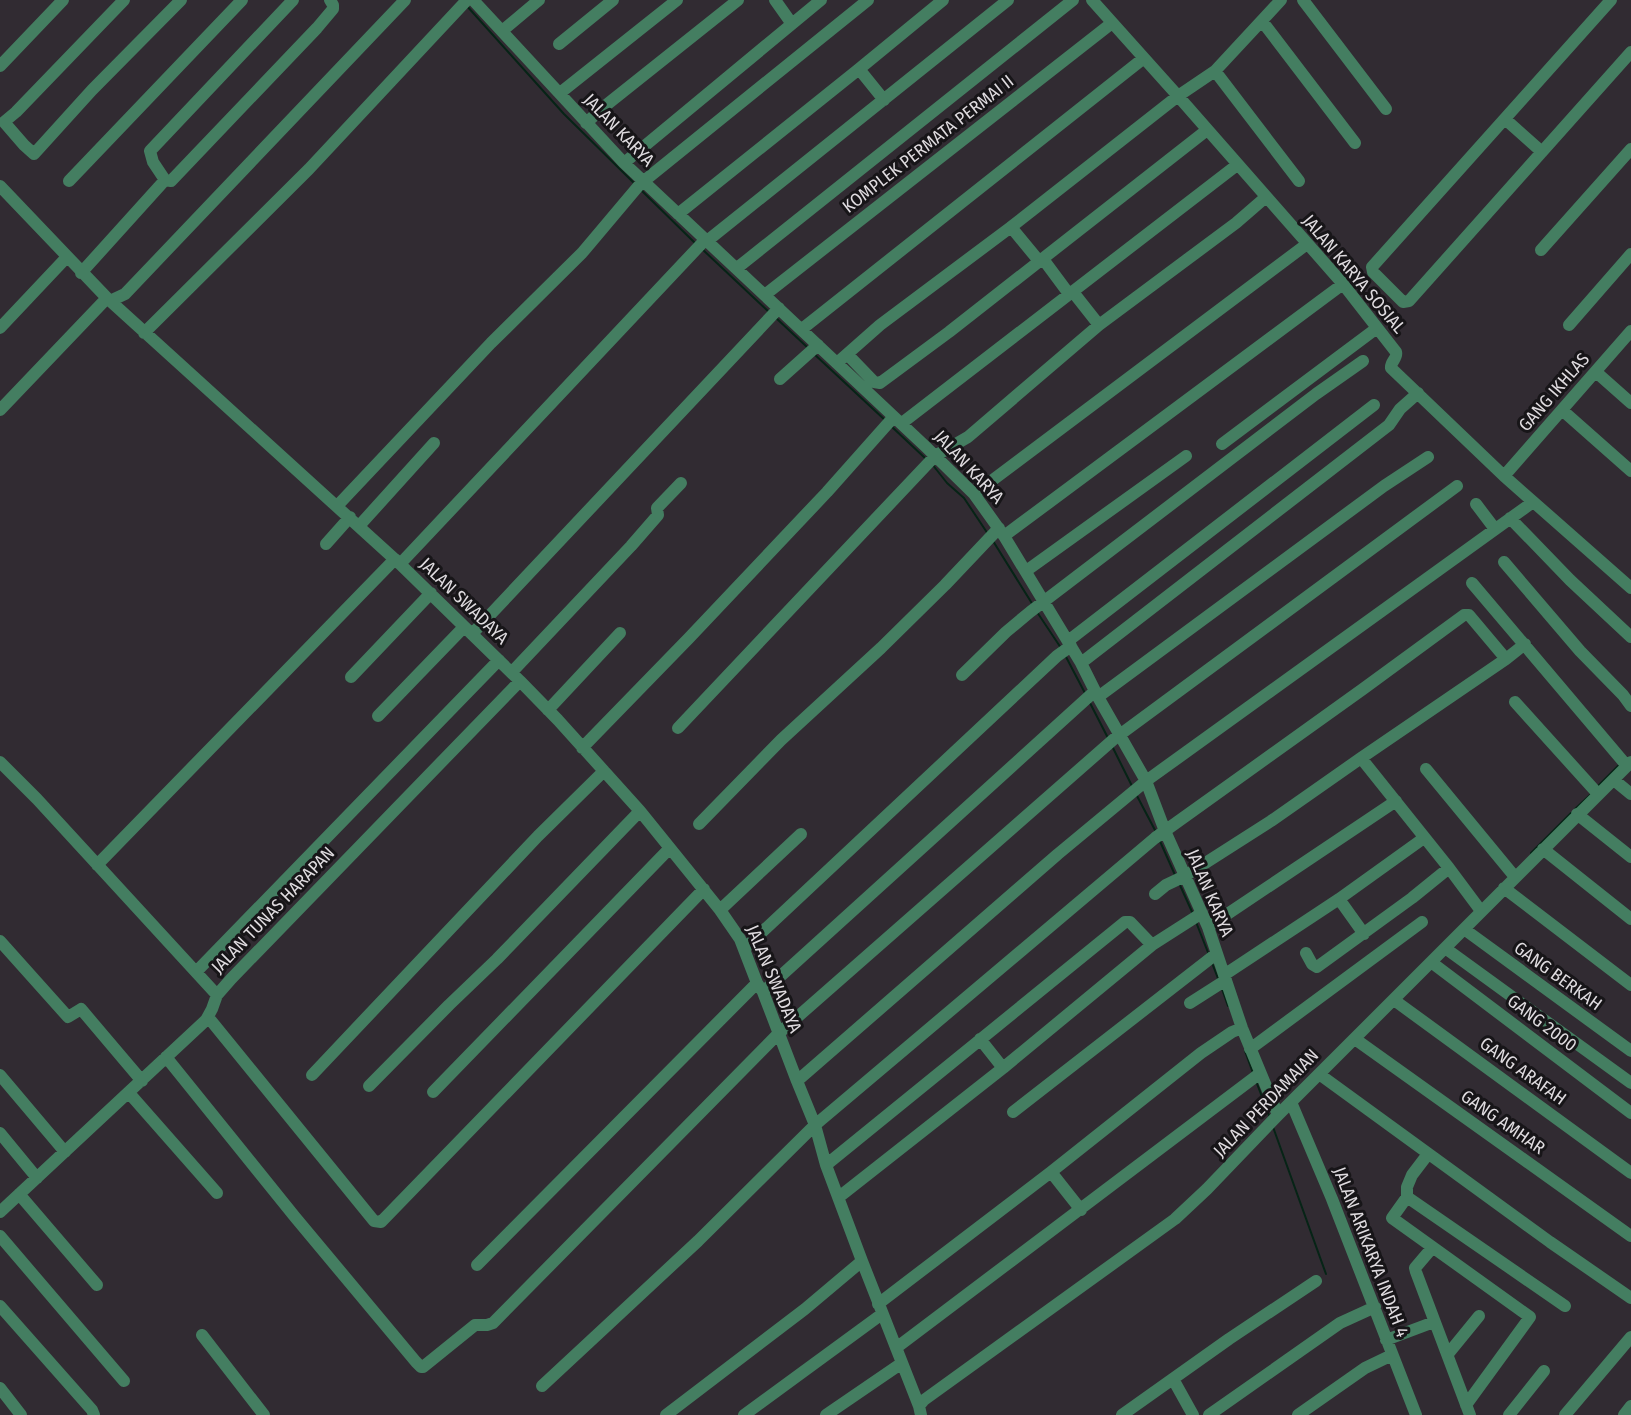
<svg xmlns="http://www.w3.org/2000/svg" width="1631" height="1415" font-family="'Fira Sans Condensed',sans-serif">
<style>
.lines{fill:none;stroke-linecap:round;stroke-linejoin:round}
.stream{stroke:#062416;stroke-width:2}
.minor{stroke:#447e61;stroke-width:12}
.labels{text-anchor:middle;stroke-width:6;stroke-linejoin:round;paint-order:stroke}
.street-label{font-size:18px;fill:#dfdbdf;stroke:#171518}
</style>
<rect width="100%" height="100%" fill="#312b32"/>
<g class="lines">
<path class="stream" d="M466,5L564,114L635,184
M641,190L695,243
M702,249L770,313
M776,318L807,347
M813,353L886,421
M892,427L925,458
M932,464L947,483L964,498L988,534
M993,541L1033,605
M1037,612L1061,648
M1065,655L1086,695
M1090,703L1108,738
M1112,746L1132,786
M1597,787L1620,764
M1136,794L1156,832
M1575,809L1591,794
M1159,839L1175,875
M1531,853L1571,813
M1179,883L1193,914
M1196,922L1209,955
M1212,963L1219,981
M1222,989L1228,1006
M1245,1051L1253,1073
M1256,1081L1270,1118
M1273,1127L1326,1274"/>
<path class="minor" d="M124,0L16,112L4,122L24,145L34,154L92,90L181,0
M473,0L624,163L925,446L974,494L1004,536L1081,663L1098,697L1146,781L1165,831L1208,927L1242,1028L1278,1115
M775,0L792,24
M1092,0L1178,96L1215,71L1281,0
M1303,0L1386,109
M1611,0L1372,267L1373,272L1403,302L1409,301L1631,52
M1262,21L1355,143
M502,31L539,0
M559,44L613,0
M0,66L63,0
M1215,71L1299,181
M560,93L677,0
M884,100L859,69L943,0
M1505,119L1542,152
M586,123L605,106L738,0
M624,163L821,0
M165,180L153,162L150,151L293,0
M69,181L242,0
M0,186L107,298L400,564L520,681L558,720L640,811L720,910L740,939L757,983L763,992L797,1081L815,1125L826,1165L862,1261L919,1406L921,1415
M678,214L859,69
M1011,227L1039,261
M707,241L1008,0
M1541,250L1631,149
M1043,259L1069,294
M737,268L1073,0
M81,273L165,180L171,181L317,28L333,9V5L330,0
M1073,292L1099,325
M766,294L1112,23
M110,301L125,294L405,0
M1569,325L1631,254
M0,328L67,257
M802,329L1144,58
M144,333L309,169L467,0
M847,354L874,382L880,383L949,332L1207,130
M837,363L880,325L1011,227L1178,96L1343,284L1396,352C1398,358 1390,362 1391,368L1504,476L1631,588
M1596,372L1631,403
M780,379L818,345
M0,410L107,298
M1562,410L1631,471
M902,423L1237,165
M1222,444L1377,328
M1504,476L1631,331
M974,494L1307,244
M1476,504L1495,529
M337,506L491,343L582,253L641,183L644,181L868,0
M1510,518L1570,580L1631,637
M359,526L434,443
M1004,536L1343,284
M326,544L350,517
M1504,562L1580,651L1623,695L1631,706
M400,564L705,240
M1026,571L1186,456
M1472,583L1627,766
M472,634L779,308
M1068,641L1374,405
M1506,659L1525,644
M1081,663L1389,425L1400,409L1418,393
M512,672L631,546L658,515L657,508L681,483
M962,675L1006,632L1030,612L1316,394L1363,361
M351,677L431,593
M1098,697L1384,486L1428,457
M1515,702L1598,794
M548,710L620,633
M378,716L464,627
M678,728L935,456L968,437L1099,325L1236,223L1266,197
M582,748L689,638L827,492L891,420L896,419
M1361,758L1449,868L1481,911
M0,762L37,799L217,995
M1426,769L1515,877
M1614,780L1631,794
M1577,814L1631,857
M699,824L781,740L881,648L945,585L999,528
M1543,849L1631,919
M97,865L395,559
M1504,888L1631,985
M1339,899L1364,934
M720,910L801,834
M1208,927L1396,801
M1464,929L1631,1051
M0,941L68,1017L81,1009L142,1081
M1445,948L1631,1083
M744,949L1057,656L1071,646
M1306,953L1312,964L1317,967L1412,898L1449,868
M1431,962L1631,1113
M196,972L499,660
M1224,975L1339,899L1424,838
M763,992L1095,691
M1394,1000L1631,1173
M1190,1003L1226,980
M208,1017L374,1221L381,1222L704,889
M980,1039L1003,1068
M1355,1039L1631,1236
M1250,1049L1422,922
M166,1057L295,1217L416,1362L421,1367H423L475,1325H487L493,1323L778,1034L1114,739L1457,486
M1319,1074L1550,1242L1631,1298
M0,1075L65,1152
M312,1075L538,836L604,771
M797,1081L1058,854L1146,781L1533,502
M369,1086L449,1005L497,959L640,811
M433,1092L670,848
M129,1093L217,1193
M1291,1102L1332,1199L1416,1415
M1013,1112L1216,954
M0,1133L37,1178
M1428,1154L1412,1175L1407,1187V1197L1392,1218L1530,1317L1466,1405
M826,1165L1125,922H1130L1152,945
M1051,1172L1081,1210
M19,1194L97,1285
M839,1197L1003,1068L1152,945L1202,913
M1407,1197L1565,1306
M0,1212L206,1020L212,1009L217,995L231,979L520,681
M0,1236L124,1381
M1432,1248L1415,1268L1416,1272L1470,1415
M477,1265L757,983
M878,1304L1051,1172L1201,1053L1232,1032L1242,1028
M0,1306L92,1410L94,1415
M202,1335L264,1415
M1386,1340L1434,1322
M896,1348L1259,1074
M1448,1354L1479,1316
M1173,1379L1193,1415
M542,1386L698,1241L815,1125L1155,838L1363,689L1464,615H1469L1506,659L1361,758L1271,821L1185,876L1166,885L1155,894
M0,1388L21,1415
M919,1406L924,1400L1175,1219L1207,1189L1278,1115L1631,762
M666,1415L805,1309L862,1261
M744,1415L882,1314
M826,1415L902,1363
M1122,1415L1229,1339L1316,1281
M1209,1415L1340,1323L1375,1307
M1298,1415L1365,1368L1392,1355
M1509,1415L1544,1371
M1565,1415L1631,1337
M1624,1415L1631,1406"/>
</g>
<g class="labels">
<g class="street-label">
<text transform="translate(619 130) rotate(46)" y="6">JALAN KARYA</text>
<text transform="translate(928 144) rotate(-38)" y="6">KOMPLEK PERMATA PERMAI II</text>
<text transform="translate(1354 274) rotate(50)" y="6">JALAN KARYA SOSIAL</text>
<text transform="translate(1554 392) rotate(-49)" y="6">GANG IKHLAS</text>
<text transform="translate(969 467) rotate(47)" y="6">JALAN KARYA</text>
<text transform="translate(464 601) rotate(44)" y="6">JALAN SWADAYA</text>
<text transform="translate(1210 893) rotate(67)" y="6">JALAN KARYA</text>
<text transform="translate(273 910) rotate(-46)" y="6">JALAN TUNAS HARAPAN</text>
<text transform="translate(1558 976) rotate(36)" y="6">GANG BERKAH</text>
<text transform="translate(774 979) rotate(67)" y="6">JALAN SWADAYA</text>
<text transform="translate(1542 1023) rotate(37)" y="6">GANG 2000</text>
<text transform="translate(1523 1071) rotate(36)" y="6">GANG ARAFAH</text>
<text transform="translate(1266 1103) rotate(-46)" y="6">JALAN PERDAMAIAN</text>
<text transform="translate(1503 1122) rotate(35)" y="6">GANG AMHAR</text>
<text transform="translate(1371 1252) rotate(69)" y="6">JALAN ARIKARYA INDAH 4</text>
</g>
</g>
</svg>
